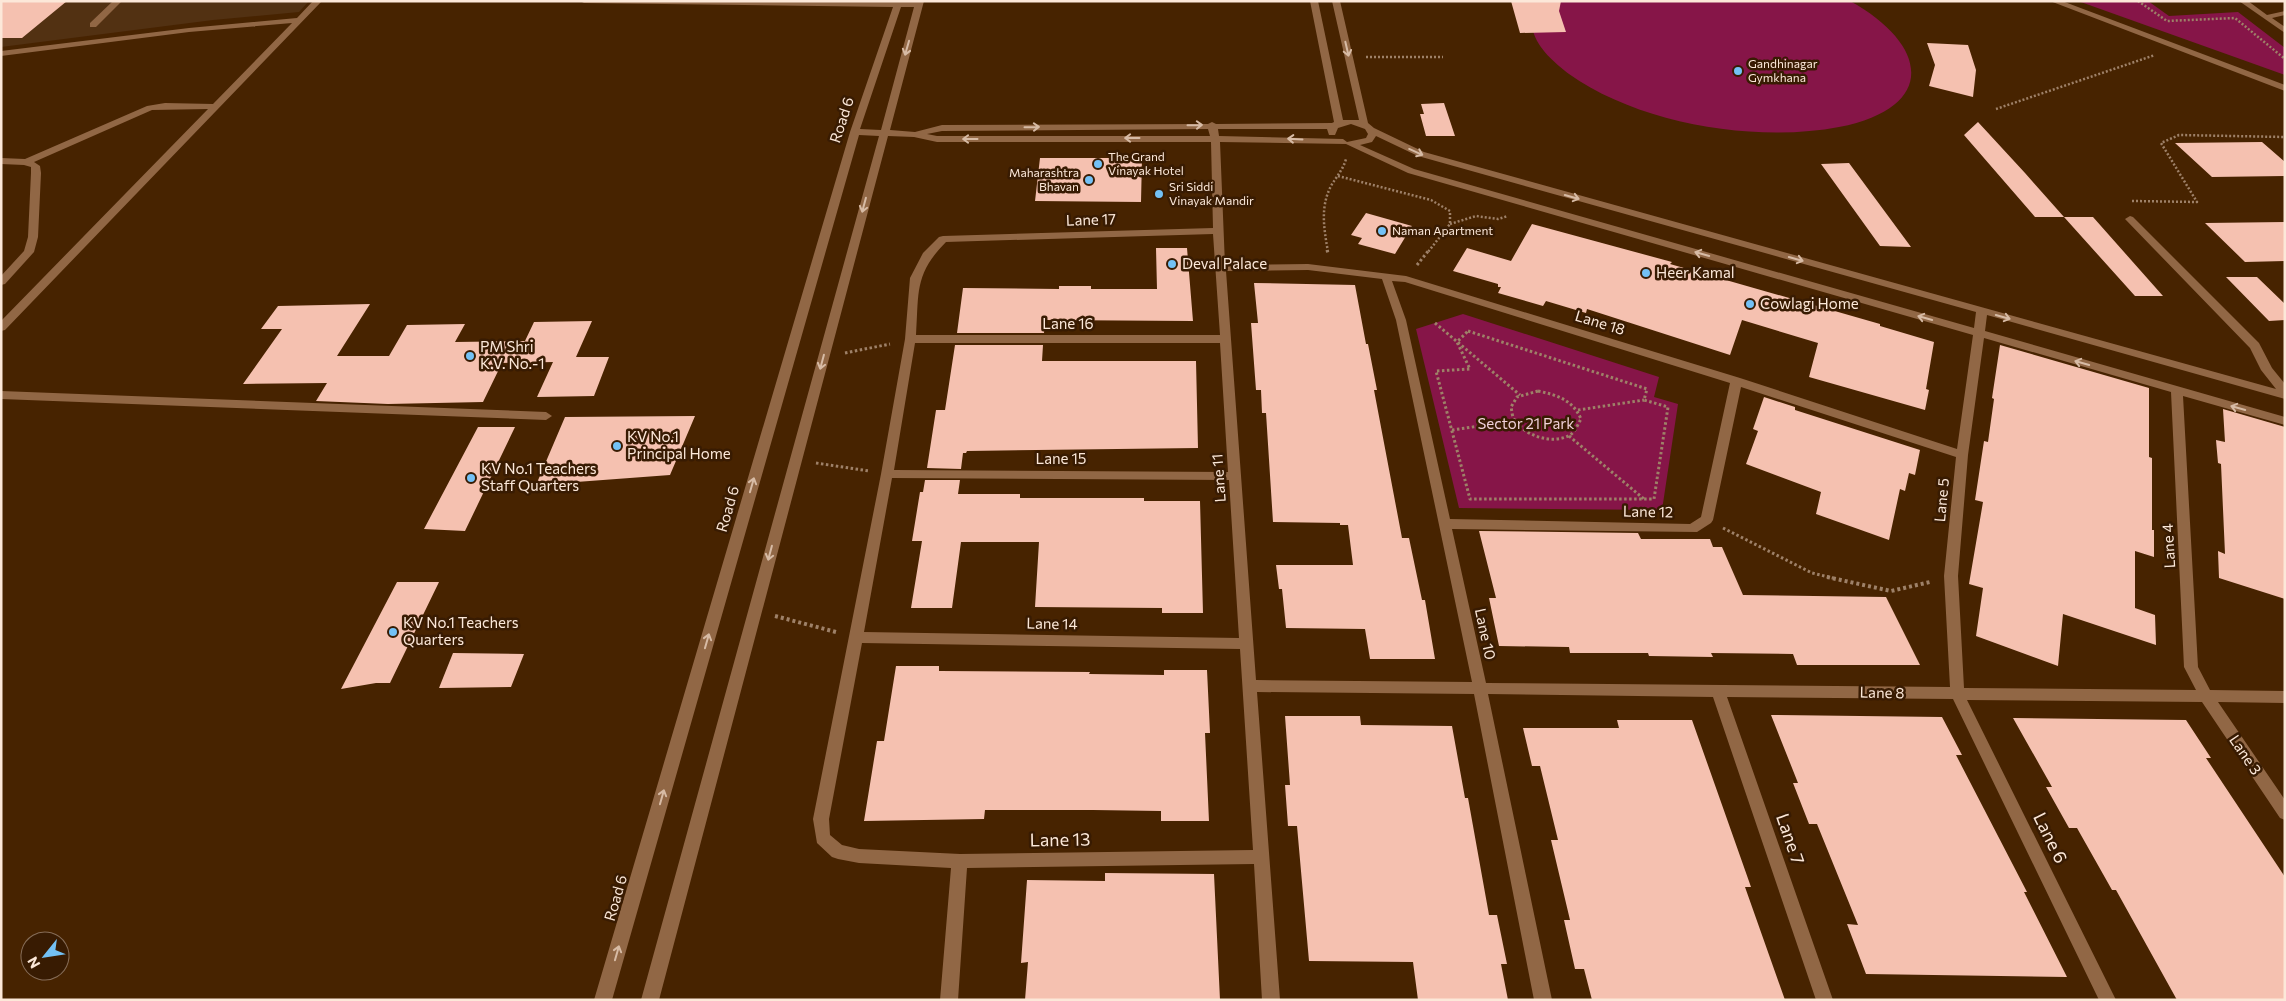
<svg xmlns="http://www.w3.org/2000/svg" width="2286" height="1001" font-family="Commissioner,sans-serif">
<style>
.built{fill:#523112}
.green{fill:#861548}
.building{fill:#f5c1b0}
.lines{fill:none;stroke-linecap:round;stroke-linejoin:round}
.path-far2{stroke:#9e8168;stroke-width:2.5;stroke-dasharray:2 2;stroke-linecap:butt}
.path-far1{stroke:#9e8168;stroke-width:3;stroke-dasharray:2.5 2.5;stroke-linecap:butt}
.path{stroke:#9e8168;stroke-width:4;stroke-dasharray:3 3;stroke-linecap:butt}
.minor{fill:#916745;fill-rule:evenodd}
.oneway{stroke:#d7bba5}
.poi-dot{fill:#73c1f5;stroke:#381b02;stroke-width:2}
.labels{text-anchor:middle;stroke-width:5;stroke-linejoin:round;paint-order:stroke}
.far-poi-label{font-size:12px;fill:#fce8d9;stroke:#381b02;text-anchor:start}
.street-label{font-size:15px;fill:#fce8d9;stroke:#381b02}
.poi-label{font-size:15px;fill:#fce8d9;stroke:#381b02;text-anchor:start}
.park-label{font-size:15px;fill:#f1d1d9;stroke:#381b02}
.near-street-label{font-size:18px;fill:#fce8d9;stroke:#381b02}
</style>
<rect width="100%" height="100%" fill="#472300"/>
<path class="built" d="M1,1H309L299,12L213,20L1,47Z"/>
<path class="green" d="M1535,1H1850C1928,44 1939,107 1839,127C1756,143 1639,124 1569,74C1555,63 1538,49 1533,31C1530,23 1534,10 1535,1Z
M2078,1H2148L2169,16L2238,12L2285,48V75Z
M1463,314L1659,377L1654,397L1678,404L1662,510L1459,508L1416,329Z"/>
<path class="building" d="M1,1H67L22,38H1Z
M1511,1H1561L1559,11L1566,32L1520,33Z
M1927,43L1968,45L1976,70L1973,97L1929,86L1935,65Z
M1444,103L1455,136H1426L1420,114H1424L1421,104Z
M1978,122L2025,173L2064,217H2035L1964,135Z
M2262,142L2285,162V176L2212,177L2175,143Z
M1040,158H1142L1141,202L1035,201Z
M1849,163L1911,247L1880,246L1821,164Z
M1366,213L1412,226L1395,254L1358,244L1362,238L1351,235Z
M2064,217H2093L2163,296H2135Z
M2285,222V261L2245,262L2205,223Z
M1532,224L1672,262L1670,264L1880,324V326L1934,342L1926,389L1929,390L1925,410L1809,377L1818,343L1742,320L1730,355L1587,309L1586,313L1546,301L1543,306L1498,293L1501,287H1498V284L1453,271L1467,248L1511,261Z
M1156,248H1187L1193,321L1045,320L1044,333H957L963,288L1059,289V286H1091V289H1157Z
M2226,277H2257L2285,304V320L2269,321Z
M1254,283L1355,285L1366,344H1368L1377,390H1374L1402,538H1409L1422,600H1425L1435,659H1370L1365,629L1286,628L1282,589H1279L1276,565H1353L1348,525H1340V523L1273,522L1266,413H1262L1261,390H1256L1251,323H1258Z
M370,304L337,356H389L407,325L465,324L455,342L525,341L534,322L592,321L576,357H609L594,396L537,397L553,362L502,363L483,402L388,404L316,401L327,383L243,384L282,329H261L278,306Z
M955,345H1043L1042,361H1196L1198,448L967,451L966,453H963L961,469L927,468L936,410H945Z
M2000,345L2149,388V457L2152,458V530H2154V557L2135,551V608L2155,615L2156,645L2063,614L2058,666L1976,636L1983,588L1969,584L1983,502L1975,500L1984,441L1988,442L1994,399L1992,398Z
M1764,397L1795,407V410L1920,450L1915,475L1909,473L1905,491L1900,489L1889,540L1816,514L1821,492L1746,464L1758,431L1753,429Z
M2223,409L2285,427V599L2219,578L2218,551L2225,554L2221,464L2218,463L2216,440L2225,442Z
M695,416L670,475L536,485L565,417Z
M478,427H515L465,531L424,529Z
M925,480H960L958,494H1020V498H1144V501H1200L1203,613H1162V608L1035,607L1039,542H961L952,608H911L922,541H912L920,492H923Z
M1479,531L1638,533L1641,539H1710L1713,547H1722L1743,595L1886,597L1920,665H1797L1793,654L1711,653L1713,657L1649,656L1648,653H1570L1569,647L1499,646L1489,598H1496Z
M397,582H439L390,683H376L341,689Z
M453,653L524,654L511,687L439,688Z
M896,666H939V671L1090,672L1089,674L1164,675V670H1207L1210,733H1205L1209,821H1161V811L1093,810H985L984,819L864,821L877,741H884Z
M1771,715L1942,717L1962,755H1956L2027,892H2024L2067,977L1866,974L1847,924L1858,925L1817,824H1809L1793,783H1798Z
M1285,716H1360L1361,725L1452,726L1465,798H1468L1489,915H1497L1507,964H1501L1508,1000H1418L1413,962L1309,961L1297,826H1288L1285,785H1290Z
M2013,718L2186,720L2211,758H2206L2285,877V1000H2177L2116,890H2112L2077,828H2069L2046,787H2052Z
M1617,720H1692L1751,887H1745L1785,1000H1592L1584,969H1575L1564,920H1570L1551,840H1558L1540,766H1532L1523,728H1619Z
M1105,873L1214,874L1220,1000H1025L1028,962L1021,963L1027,880L1105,881Z"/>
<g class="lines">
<path class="path-far2" d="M2138,1L2167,21L2235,18L2285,59
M1366,57H1443
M1996,109L2155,55
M1338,176L1431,200L1450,211V224L1428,252
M2132,201L2197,202L2161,143L2179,135L2285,137
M1450,224L1476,216L1498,219L1508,216
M1328,252C1324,229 1320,207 1331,186C1336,177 1343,170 1346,159"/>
<path class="path-far1" d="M1327,250L1328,254
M1417,265L1429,250
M1435,323L1520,395
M1468,331L1647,389L1644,400L1668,407L1654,499H1470L1436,371L1470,369L1457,342Z
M845,353L890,344
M1538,391C1557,395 1573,400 1581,419C1578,424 1575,432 1570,435C1553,445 1524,436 1514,419C1512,416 1512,411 1511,407L1517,397Z
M1578,410L1644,400
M1452,430L1514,421
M1569,436L1644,499
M816,463L869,471
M1723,528L1812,573L1833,578"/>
<path class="path" d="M1827,577L1891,591L1930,582
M775,616L836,632"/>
<path class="minor" d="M113,1H122L96,27H90V23Z
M313,1H322L5,330L1,331V321L208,109L152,110L34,162L40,166L41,173L38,237L34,252L5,284L1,285V276L24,251L28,237L31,173V167L24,165L1,164V158L25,159L147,106L165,103L213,104L292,23L189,32L1,56V51L189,28L297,18Z
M580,1H924L890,130L915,132L942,125L1208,124L1212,122L1216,124L1332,123L1334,122L1310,1H1318L1343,120H1359L1332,1H1340L1368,123L1374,128L1424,152L2276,389L2261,370L2250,348L2125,219L2130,216L2133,217L2259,343L2272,368L2285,384V399L1987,315L1985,331L2285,417V425L2183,396L2198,667L2210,690L2285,691V703L2218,702L2285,800V820L2280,818L2202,702L1967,700L2116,1000H2099L1953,699L1727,697L1833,1000H1816L1713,697L1488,694L1552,1000H1534L1474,694L1257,692L1280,1000H1262L1254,864L967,868L958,1000H940L951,868L859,863L838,859L832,857L817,843L813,819L881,474L905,339L910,278L923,253L939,237L943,236L1213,228L1211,142H937L914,137L888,136L659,1000H641L879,136L859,135L612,1000H594L850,132L893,7L584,3ZM901,7H914L881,130L860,129ZM1351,124L1365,129L1368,134L1366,138L1347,142L1343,139L1219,136L1218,129H1327L1329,135H1335L1338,128ZM1208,129L1210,136H937L927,134L942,131ZM1376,136L1418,156L1976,312L1974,328L1414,169L1360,145L1372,142ZM1220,142L1346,144L1408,173L1973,335L1957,449L1740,378L1406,276L1308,264L1225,265ZM1213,234L1220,335H916C919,293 914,274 946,242ZM1308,270L1382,279L1396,320L1472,682L1256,680L1226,271ZM1392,281L1405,282L1730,383L1701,517L1690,524L1450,519L1406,320ZM1984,338L2171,392L2184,667L2196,690L1964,688L1958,576L1968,455ZM915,343H1220L1228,472L894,470ZM1741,387L1956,457L1944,576L1950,687L1486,683L1452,529L1697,532L1711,523L1713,520ZM892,478L1229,480L1239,638L864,632ZM862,643L1240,649L1253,850L960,854L859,849L842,845L830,835L829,819Z
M2050,1H2062L2285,85V91Z
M2239,1H2248L2267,15L2285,11V15L2272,18L2285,27V33Z
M1,391L546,412L552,416L546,420L1,399Z"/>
</g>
<defs><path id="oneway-shaft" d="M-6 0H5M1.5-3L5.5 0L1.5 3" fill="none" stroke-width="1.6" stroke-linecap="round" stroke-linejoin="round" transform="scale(1.25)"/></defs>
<g class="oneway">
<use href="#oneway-shaft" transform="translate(907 48) rotate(106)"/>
<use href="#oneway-shaft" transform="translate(1347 49) rotate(77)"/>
<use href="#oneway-shaft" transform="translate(1195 125) rotate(-1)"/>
<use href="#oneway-shaft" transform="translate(1032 127) rotate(-1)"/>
<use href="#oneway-shaft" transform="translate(1132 138) rotate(180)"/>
<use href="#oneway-shaft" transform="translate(970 139) rotate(180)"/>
<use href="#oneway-shaft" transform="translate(1295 139) rotate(-177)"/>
<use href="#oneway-shaft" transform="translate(1416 152) rotate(24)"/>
<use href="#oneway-shaft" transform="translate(1572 197) rotate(16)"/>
<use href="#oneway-shaft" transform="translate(864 205) rotate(105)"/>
<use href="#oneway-shaft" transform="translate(1702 254) rotate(-164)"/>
<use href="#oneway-shaft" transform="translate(1796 259) rotate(16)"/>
<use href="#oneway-shaft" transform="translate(2003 317) rotate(16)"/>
<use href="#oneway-shaft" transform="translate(1925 318) rotate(-164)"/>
<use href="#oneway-shaft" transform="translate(822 362) rotate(105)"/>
<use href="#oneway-shaft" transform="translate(2082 363) rotate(-164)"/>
<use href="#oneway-shaft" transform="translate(2238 408) rotate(-164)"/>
<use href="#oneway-shaft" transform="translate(752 485) rotate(-74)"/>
<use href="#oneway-shaft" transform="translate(770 553) rotate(105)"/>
<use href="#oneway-shaft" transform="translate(707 641) rotate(-74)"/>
<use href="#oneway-shaft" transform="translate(662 797) rotate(-74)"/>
<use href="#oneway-shaft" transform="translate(617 953) rotate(-74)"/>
</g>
<g class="poi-dot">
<circle cx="1738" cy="71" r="5"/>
<circle cx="1098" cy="164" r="5"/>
<circle cx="1089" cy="180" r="5"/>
<circle cx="1159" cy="194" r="5"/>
<circle cx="1382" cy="231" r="5"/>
<circle cx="1172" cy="264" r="5"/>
<circle cx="1646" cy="273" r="5"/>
<circle cx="1750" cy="304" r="5"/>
<circle cx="470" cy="356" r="5"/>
<circle cx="617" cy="446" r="5"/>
<circle cx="471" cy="478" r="5"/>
<circle cx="393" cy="632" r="5"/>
</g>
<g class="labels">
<g class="far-poi-label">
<text x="1748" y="68">Gandhinagar<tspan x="1748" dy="14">Gymkhana</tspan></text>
<text x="1108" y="161">The Grand<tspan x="1108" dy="14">Vinayak Hotel</tspan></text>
<text x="1079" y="177" text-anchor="end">Maharashtra<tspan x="1079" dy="14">Bhavan</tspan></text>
<text x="1169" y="191">Sri Siddi<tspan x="1169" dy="14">Vinayak Mandir</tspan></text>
<text x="1392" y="235">Naman Apartment</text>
</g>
<g class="street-label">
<text transform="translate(842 120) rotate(-72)" y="5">Road 6</text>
<text transform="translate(1091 220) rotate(-2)" y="5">Lane 17</text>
<text transform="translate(1600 323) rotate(17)" y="5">Lane 18</text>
<text x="1068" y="329">Lane 16</text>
<text x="1061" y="464">Lane 15</text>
<text transform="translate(1219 478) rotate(-94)" y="5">Lane 11</text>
<text transform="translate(1942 500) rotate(-85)" y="5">Lane 5</text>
<text transform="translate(728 509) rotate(-74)" y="5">Road 6</text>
<text transform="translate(1648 512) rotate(1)" y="5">Lane 12</text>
<text transform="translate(2169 546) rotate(-93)" y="5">Lane 4</text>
<text transform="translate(1052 624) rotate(1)" y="5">Lane 14</text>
<text transform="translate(1485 634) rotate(78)" y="5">Lane 10</text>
<text transform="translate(1882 693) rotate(1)" y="5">Lane 8</text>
<text transform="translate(2245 755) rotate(56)" y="5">Lane 3</text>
<text transform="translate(616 898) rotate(-74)" y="5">Road 6</text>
</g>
<g class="poi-label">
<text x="1182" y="269">Deval Palace</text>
<text x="1656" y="278">Heer Kamal</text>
<text x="1760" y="309">Cowlagi Home</text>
<text x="480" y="352">PM Shri<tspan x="480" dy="17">K.V. No.-1</tspan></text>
<text x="627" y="442">KV No.1<tspan x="627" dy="17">Principal Home</tspan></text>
<text x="481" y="474">KV No.1 Teachers<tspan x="481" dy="17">Staff Quarters</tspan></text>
<text x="403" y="628">KV No.1 Teachers<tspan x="403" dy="17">Quarters</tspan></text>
</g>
<g class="park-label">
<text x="1526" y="429">Sector 21 Park</text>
</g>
<g class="near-street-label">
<text transform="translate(2050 838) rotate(64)" y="6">Lane 6</text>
<text transform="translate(1790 839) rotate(71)" y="6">Lane 7</text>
<text transform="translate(1060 840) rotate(-1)" y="6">Lane 13</text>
</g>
</g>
<rect width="2286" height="1001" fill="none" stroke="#fce8d9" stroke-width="5"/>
<g transform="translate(45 956) rotate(240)"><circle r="24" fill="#381b02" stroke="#866d58"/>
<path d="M0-4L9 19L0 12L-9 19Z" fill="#73c1f5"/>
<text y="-8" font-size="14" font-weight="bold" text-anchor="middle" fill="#fce8d9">N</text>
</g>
</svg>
